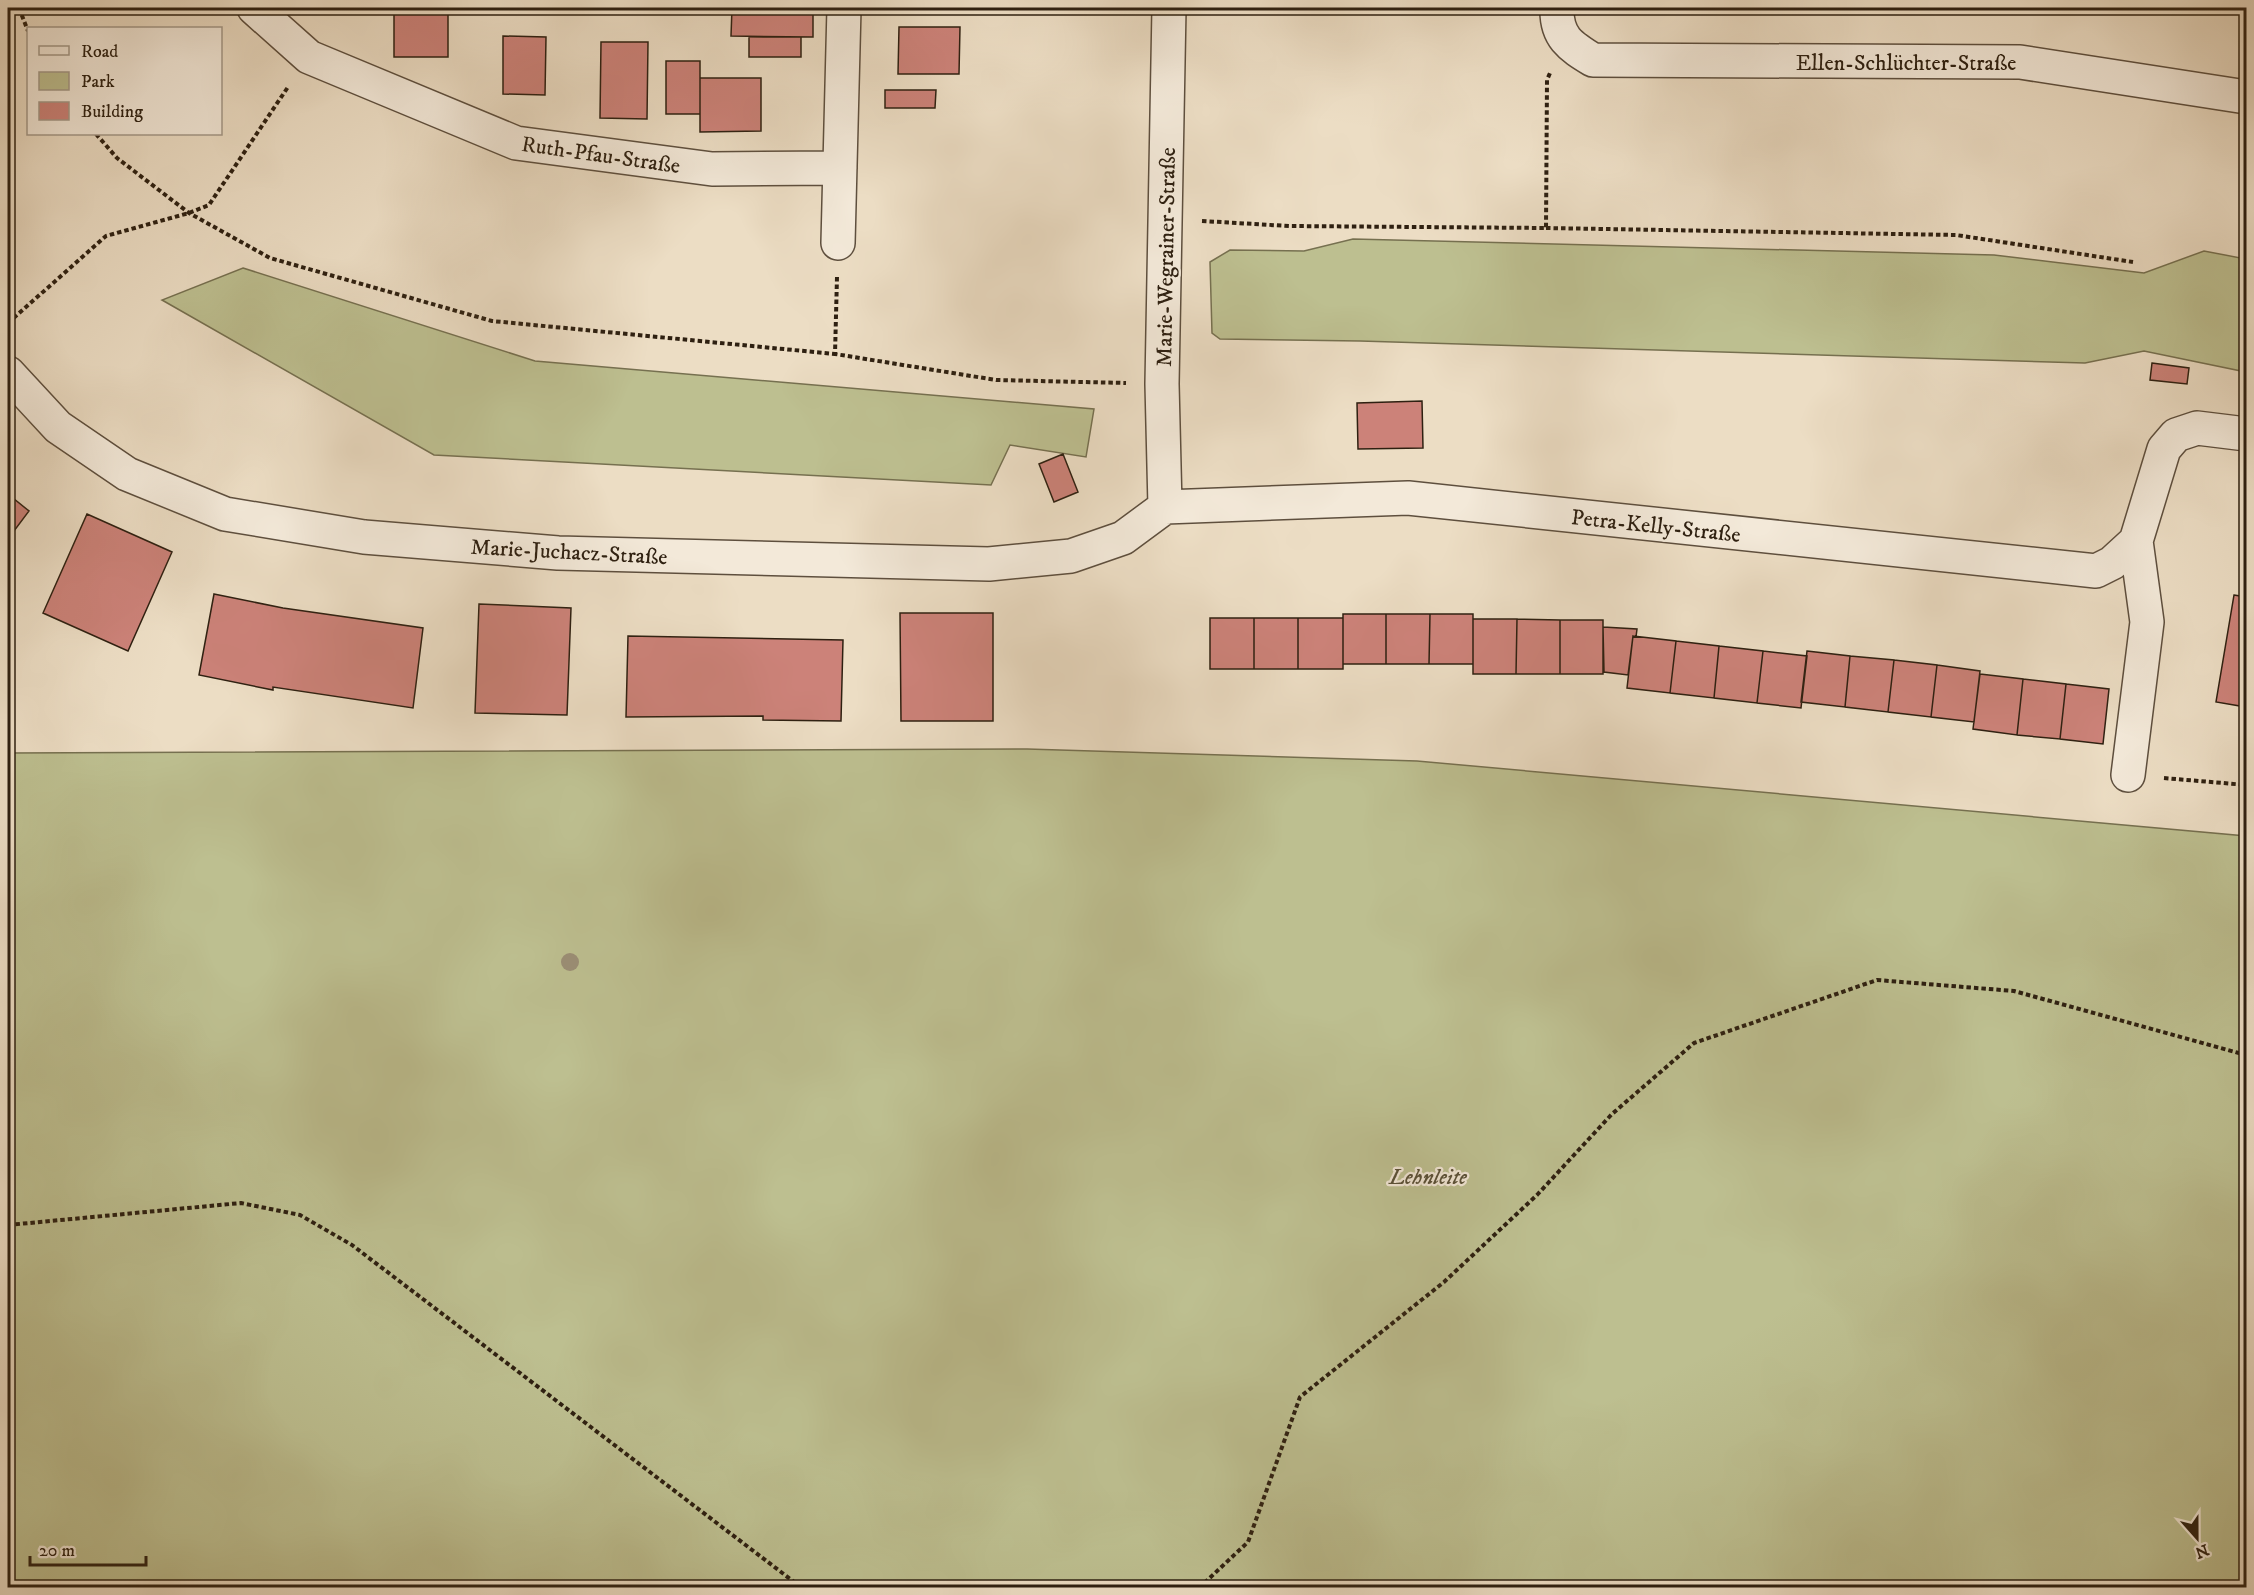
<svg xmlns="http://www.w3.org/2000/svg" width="2254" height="1595" font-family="'IM FELL DW Pica',serif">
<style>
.green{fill:#bdbf90;stroke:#767050;stroke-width:1.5}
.building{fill:#cc8279;stroke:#2e2011;stroke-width:1.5}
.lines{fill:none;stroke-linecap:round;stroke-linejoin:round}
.minor-casing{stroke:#5e4f3e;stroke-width:36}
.path{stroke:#2e2011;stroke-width:4;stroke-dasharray:4.5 3;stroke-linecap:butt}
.minor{stroke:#f3e9d9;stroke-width:33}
.tree{fill:#9b8f76}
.labels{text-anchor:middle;stroke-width:4.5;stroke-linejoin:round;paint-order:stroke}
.street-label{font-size:22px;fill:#2e2011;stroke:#f3e9d9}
.park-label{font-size:22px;font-style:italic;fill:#595037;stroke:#f3e9d9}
</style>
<rect width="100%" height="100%" fill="#ecddc4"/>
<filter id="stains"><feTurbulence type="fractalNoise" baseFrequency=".00333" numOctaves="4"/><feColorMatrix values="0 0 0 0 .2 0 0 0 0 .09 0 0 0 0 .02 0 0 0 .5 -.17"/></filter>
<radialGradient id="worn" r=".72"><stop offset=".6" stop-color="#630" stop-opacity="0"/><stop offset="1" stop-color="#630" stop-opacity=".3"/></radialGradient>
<path class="green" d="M1353,239L1994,255L2144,273L2204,251L2246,259V372L2144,351L2085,363L1360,341L1220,339L1212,333L1210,262L1230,250L1304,251Z
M243,268L535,361L1094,409L1086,457L1010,445L991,485L434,455L162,300Z
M1027,749L1417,761L2246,836V1587H8V753Z"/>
<path class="building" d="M311,8H340L339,14Z
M394,8H448V57H394Z
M732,8H813V37L731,36Z
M899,27H960L959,74H898Z
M503,36L546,37L545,95L503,94Z
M749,37H801V57H749Z
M601,42H648L647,119L600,118Z
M666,61H700V114H666Z
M700,78H761V131L700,132Z
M885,90H936L935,108H885Z
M2152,363L2189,368L2187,384L2150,380Z
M1422,401L1423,448L1358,449L1357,403Z
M1063,454L1078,492L1054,502L1039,464Z
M8,494L29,511L8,539Z
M87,514L172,552L128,651L43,613Z
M214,594L283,608L423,628L413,708L273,687V690L199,675Z
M2234,595L2246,597V707L2216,702Z
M479,604L571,608L567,715L475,713Z
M900,613H993V721H901Z
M1343,614H1386V664H1343Z
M1386,614H1430L1429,664H1386Z
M1430,614H1473V664H1429Z
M1210,618H1254V669H1210Z
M1254,618H1298V669H1254Z
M1298,618H1343V669H1298Z
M1473,619H1517L1516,674H1473Z
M1517,619L1560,620V674H1516Z
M1560,620H1603V674H1560Z
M1603,627L1637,629L1636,637L1633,636L1628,675L1604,672Z
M628,636L843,640L841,721L763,720V716L626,717Z
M1633,636L1676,641L1670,693L1627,688Z
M1676,641L1719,646L1714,698L1670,693Z
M1719,646L1763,651L1757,703L1714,698Z
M1763,651L1807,656L1801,708L1757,703Z
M1807,651L1850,656L1845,707L1801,702Z
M1850,656L1894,660L1888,712L1845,707Z
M1894,660L1937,665L1931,717L1888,712Z
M1937,665L1980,671L1974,722L1931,717Z
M1980,674L2023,679L2017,735L1973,729Z
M2023,679L2066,684L2060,739L2017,735Z
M2066,684L2109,689L2103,744L2060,739Z"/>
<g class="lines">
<defs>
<path id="minor" d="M254,8L309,57L516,143L712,169L840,168
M1557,8C1556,37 1570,46 1593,60L2020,62L2246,97
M838,243L844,8
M8,373L58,427L127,474L225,514L364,537L558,553L989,564L1071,556L1123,538L1165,507
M1165,507L1408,498L2096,571L2112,563L2136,541L2164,449L2176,435L2197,428L2246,434
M1165,507L1162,384L1169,8
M2128,775L2147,622L2136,541"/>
</defs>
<use href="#minor" class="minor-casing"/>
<path class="path" d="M19,8L28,31
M96,134L117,158L189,213L270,258L492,321L835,354
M1202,221L1289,226L1546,228L1547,80L1550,73
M1546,228L1956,235L2133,262
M837,277L835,354L996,380L1126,383
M8,323L106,236L189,213L209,205L288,87
M2164,778L2246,785
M8,1225L241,1203L300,1215L352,1245L802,1588
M1199,1588L1248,1542L1300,1397L1444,1282L1537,1195L1612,1114L1694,1043L1877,980L2014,991L2246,1055"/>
<use href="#minor" class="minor"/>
</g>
<circle class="tree" cx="570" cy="962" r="9"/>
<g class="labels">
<g class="street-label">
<text x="1906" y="70">Ellen-Schlüchter-Straße</text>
<text transform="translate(601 154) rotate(8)" y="8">Ruth-Pfau-Straße</text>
<text transform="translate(1165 257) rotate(-89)" y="8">Marie-Wegrainer-Straße</text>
<text transform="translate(1656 525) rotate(6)" y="8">Petra-Kelly-Straße</text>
<text transform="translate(569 551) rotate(3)" y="8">Marie-Juchacz-Straße</text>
</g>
<g class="park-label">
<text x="1428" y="1184">Lehnleite</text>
</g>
</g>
<rect width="2254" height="1595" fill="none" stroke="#ecddc4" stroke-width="30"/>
<rect x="9" y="9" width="2236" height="1577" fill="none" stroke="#2e2011" stroke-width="3"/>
<rect x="15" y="15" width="2224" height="1565" fill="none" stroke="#2e2011" stroke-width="1.5"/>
<rect x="27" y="27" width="195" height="108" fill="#f3e9d9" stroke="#a49989" stroke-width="1.5"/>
<rect x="39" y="46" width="30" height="9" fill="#f3e9d9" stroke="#a49989" stroke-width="1.5"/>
<text x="81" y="57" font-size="18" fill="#2e2011">Road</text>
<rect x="39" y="72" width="30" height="18" fill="#bdbf90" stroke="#a49989" stroke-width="1.5"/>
<text x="81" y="87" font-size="18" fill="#2e2011">Park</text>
<rect x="39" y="102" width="30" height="18" fill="#cc8279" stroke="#a49989" stroke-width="1.5"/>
<text x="81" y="117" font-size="18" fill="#2e2011">Building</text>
<g transform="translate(2197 1538) rotate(159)" stroke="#f3e9d9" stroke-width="4.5" paint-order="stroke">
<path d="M0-4.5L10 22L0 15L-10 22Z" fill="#2e2011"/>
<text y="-9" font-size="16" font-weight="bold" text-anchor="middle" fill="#2e2011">N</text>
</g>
<path d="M30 1556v9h116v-9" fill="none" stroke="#2e2011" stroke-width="3"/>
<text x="39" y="1556" font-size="18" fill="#2e2011" stroke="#f3e9d9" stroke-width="4.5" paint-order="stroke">20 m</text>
<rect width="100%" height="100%" filter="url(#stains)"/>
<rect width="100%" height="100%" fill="url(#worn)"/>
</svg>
